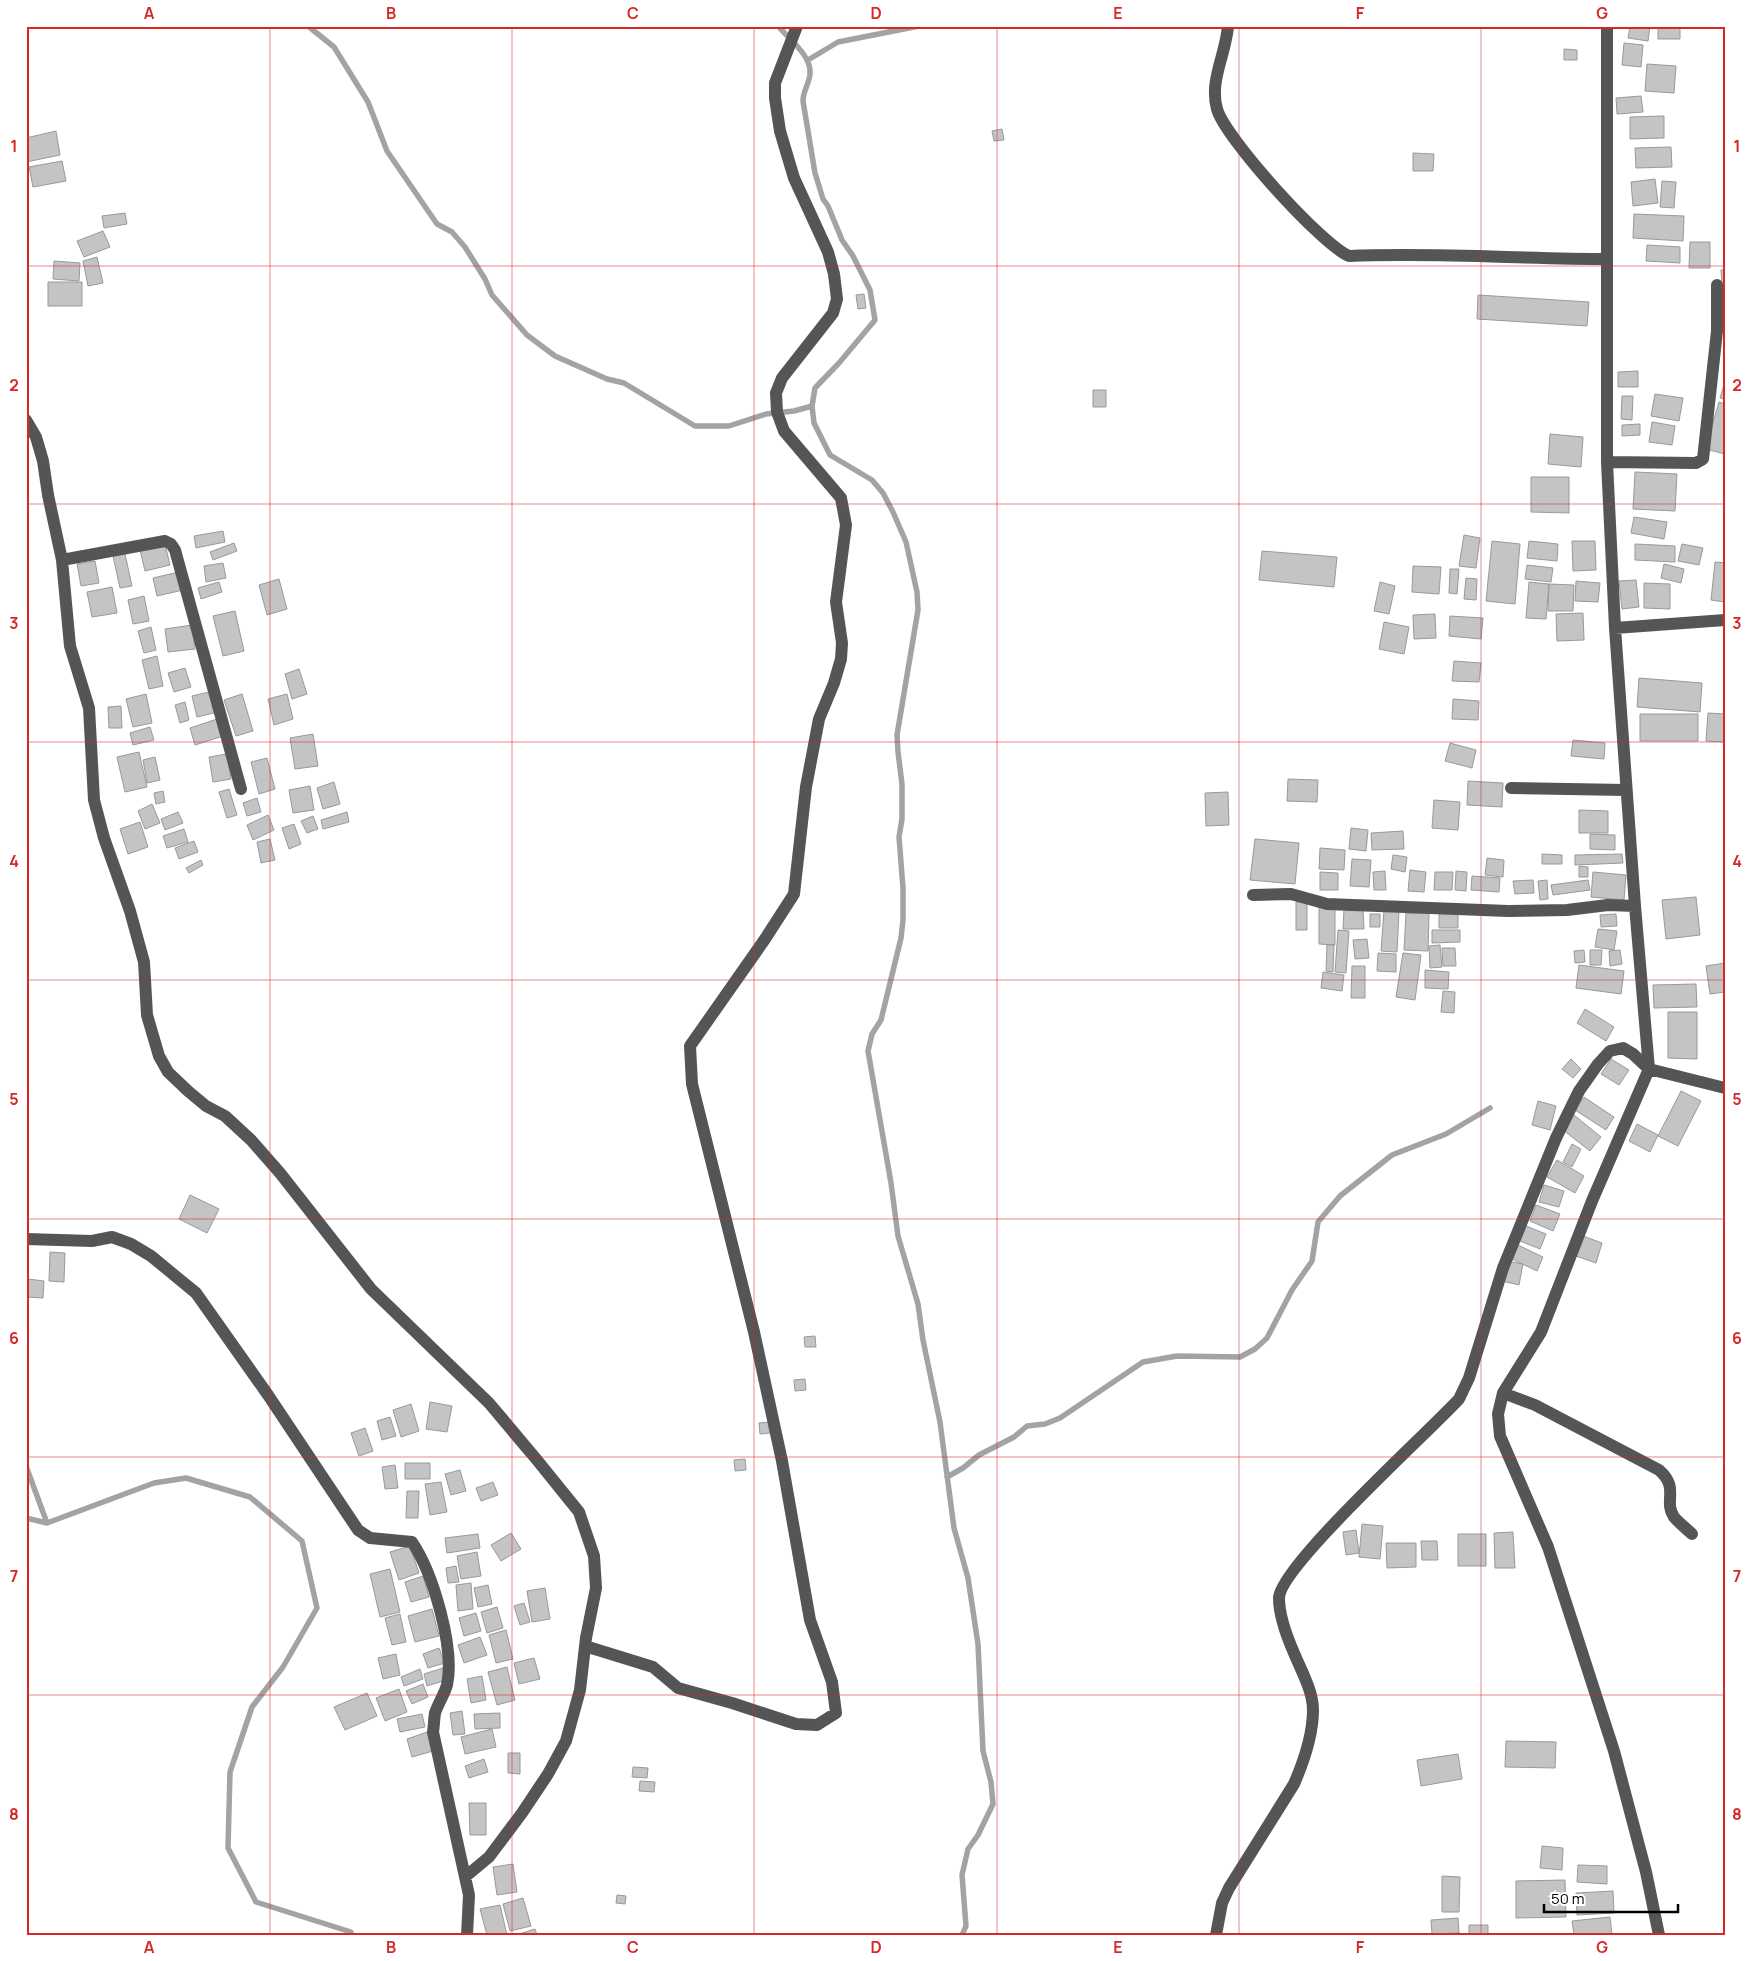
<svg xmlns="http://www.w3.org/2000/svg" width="1751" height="1961" font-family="Manrope,sans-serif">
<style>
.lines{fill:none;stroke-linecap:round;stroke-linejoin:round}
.stream{stroke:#a3a3a3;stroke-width:5.5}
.building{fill:#c4c4c4;stroke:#999}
.minor{stroke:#555;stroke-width:12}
.grid{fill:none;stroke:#d62828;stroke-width:1;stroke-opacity:0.55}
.neatline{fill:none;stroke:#d62828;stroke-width:2}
.grid-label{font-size:16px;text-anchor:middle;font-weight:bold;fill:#d62828}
</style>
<rect width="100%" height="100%" fill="#fff"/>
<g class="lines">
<path class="stream" d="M308,26L334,47L368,102L387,151L437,224L452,232L465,247L485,279L492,295L527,335L555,356L607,379L624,383L695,426H729L766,414L794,411L812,406
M778,26C789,39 812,56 810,74C809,84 803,91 803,101L815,173L823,199L828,206L842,240L853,256L870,290L875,320L839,363L815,388L812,406L814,423L830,455L872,480L883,493L893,512L906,542L917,592L918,610L897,735L898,752L902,784V819L899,837L903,888V920L901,938L881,1020L872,1034L868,1051L891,1183L898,1236L918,1304L923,1340L940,1422L954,1528L968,1578L978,1644L983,1751L991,1782L993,1804L978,1835L968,1849L962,1875L966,1926L962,1935
M808,60L838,42L919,26
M26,1466L47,1523
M947,1477L963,1468L979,1455L1014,1437L1027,1426L1045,1424L1060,1418L1143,1362L1177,1356L1240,1357L1255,1349L1267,1338L1292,1290L1312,1261L1318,1222L1340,1196L1392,1155L1446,1134L1490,1108
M26,1518L47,1523L154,1483L186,1478L250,1497L302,1541L317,1608L283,1667L252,1707L230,1772L228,1848L256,1902L351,1932V1935"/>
</g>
<path class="building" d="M1630,26H1650L1648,41L1628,38Z
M1658,26H1680V39H1658Z
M1624,43L1643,45L1641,67L1622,65Z
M1564,49L1577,50V60H1564Z
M1647,64L1676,66L1674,93L1645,91Z
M1641,96L1643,112L1617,114L1616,98Z
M1664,116V138L1630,139V117Z
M1002,129L1004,140L994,141L992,131Z
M56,131L60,155L26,162V138Z
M1671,147L1672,167L1636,168L1635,148Z
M1413,153L1434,154L1433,171H1413Z
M62,161L66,181L33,187L29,167Z
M1655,179L1658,203L1633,206L1631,182Z
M1662,181L1676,182L1674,208L1660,207Z
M125,213L127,224L104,228L102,216Z
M1634,214L1684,216L1683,241L1633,238Z
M103,231L110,247L84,257L77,241Z
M1690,242H1710V268H1689Z
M1647,245L1680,247V263L1646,261Z
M97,257L103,283L88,286L83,261Z
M54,261L80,263L79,281L53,279Z
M1721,270H1725V284H1722Z
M48,282H82V306H48Z
M1724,293H1725V321H1723Z
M864,294L866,308L858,309L856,295Z
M1478,295L1589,302L1587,326L1477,319Z
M1638,371V387H1618V372Z
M1725,381V399L1720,398Z
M1093,390H1106V407H1093Z
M1655,394L1683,398L1679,421L1651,416Z
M1622,396H1633L1632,420L1621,419Z
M1719,402L1725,404V454L1705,449Z
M1652,422L1675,426L1672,445L1649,442Z
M1640,424V435L1622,436V425Z
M1550,434L1583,437L1581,467L1548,464Z
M1635,472L1677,474L1675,511L1633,509Z
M1531,477H1569V513L1531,512Z
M1634,517L1667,522L1664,539L1631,533Z
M223,531L225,542L196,548L194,536Z
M1464,535L1480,538L1476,568L1459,566Z
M1492,541L1520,544L1515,604L1486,601Z
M1529,541L1558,544L1557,561L1527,558Z
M1572,541H1595L1596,570L1573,571Z
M234,543L237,551L213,560L210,552Z
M165,544L170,565L145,571L140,550Z
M1635,544L1675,546V562L1635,560Z
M1682,544L1703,548L1699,565L1678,561Z
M1262,551L1337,557L1334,587L1259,580Z
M125,554L132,586L120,588L113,556Z
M95,561L99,583L81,586L77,564Z
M1715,562L1725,563V602L1711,600Z
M223,563L226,578L206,582L204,566Z
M1664,564L1684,569L1681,583L1661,578Z
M1527,565L1553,568L1551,582L1525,579Z
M1413,566L1441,567L1439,594L1412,592Z
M1450,569H1459L1457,594L1449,593Z
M179,572L183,590L157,596L153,578Z
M1466,578L1477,579L1476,600L1464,599Z
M279,579L287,609L267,615L259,585Z
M1636,580L1639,607L1622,609L1619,581Z
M1576,581L1600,583L1598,602L1575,601Z
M219,582L222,592L201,599L198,588Z
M1380,582L1395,586L1389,614L1374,611Z
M1529,582L1549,584L1546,619L1526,618Z
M1644,583L1670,584V609L1644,608Z
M1549,584L1574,585L1573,611H1548Z
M112,587L117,613L92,617L87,592Z
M144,596L149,621L133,624L128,600Z
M235,611L244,651L223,656L213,616Z
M1583,613L1584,640L1557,641L1556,614Z
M1435,614L1436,638L1414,639L1413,615Z
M1450,616L1483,618L1481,639L1449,636Z
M1384,622L1409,627L1404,654L1379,649Z
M192,625L195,649L168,652L165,629Z
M151,627L156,650L144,653L138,631Z
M157,656L163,686L149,689L142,660Z
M1454,661L1481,663L1479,682L1452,681Z
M185,668L191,687L174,692L168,673Z
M299,669L307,694L292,699L285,674Z
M1639,678L1702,683L1700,712L1637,707Z
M213,691L218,712L197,717L192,696Z
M146,694L152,723L133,727L126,699Z
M242,694L253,731L236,736L224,700Z
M287,694L293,719L274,725L268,699Z
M1453,699L1479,701L1478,720L1452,719Z
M185,702L189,720L180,723L175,705Z
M121,706L122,728H109L108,707Z
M1708,713L1725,714V742L1706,741Z
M1640,714H1698V741H1640Z
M217,719L223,736L195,745L190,728Z
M150,727L154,740L133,745L130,733Z
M313,734L318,766L295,769L290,738Z
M1573,740L1605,743L1604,759L1571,756Z
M1450,743L1476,750L1472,768L1445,761Z
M139,752L147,787L125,792L117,757Z
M227,754L231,779L213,782L209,757Z
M155,757L160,780L147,783L143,760Z
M267,758L275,789L259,794L251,762Z
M1288,779L1318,780L1317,802L1287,801Z
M1468,781L1503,783L1502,807L1467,805Z
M334,782L340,804L323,809L317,788Z
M310,786L314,810L293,813L289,790Z
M229,789L237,815L227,818L219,792Z
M163,791L165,802L156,804L154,793Z
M1228,792L1229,825L1206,826L1205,793Z
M257,798L261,812L247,816L243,803Z
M1434,800L1460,802L1458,830L1432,828Z
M152,804L160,823L145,829L138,811Z
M1579,810L1608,811V833H1579Z
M178,812L183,823L165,830L161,819Z
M347,812L349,822L323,829L321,820Z
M268,815L274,830L253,840L247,825Z
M313,816L318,829L307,833L301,821Z
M140,822L148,847L128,854L120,829Z
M294,824L301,844L289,849L282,828Z
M1351,828L1368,830L1366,851L1349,849Z
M184,829L188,842L167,848L163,836Z
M1403,831L1404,849L1372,850L1371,833Z
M1590,834L1615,835V850L1590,849Z
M270,839L275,860L261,863L257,842Z
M1255,839L1299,843L1295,884L1250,880Z
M194,841L198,852L179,859L175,848Z
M1320,848L1345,850L1344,870L1319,869Z
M1542,854L1562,855V864H1542Z
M1622,854L1623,863L1575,865V855Z
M1393,855L1407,857L1405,872L1391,869Z
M1487,858L1504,860L1503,877L1485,875Z
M1352,859L1371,860L1369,887L1350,886Z
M201,860L203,865L189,873L186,868Z
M1579,866L1588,867V877H1579Z
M1410,870L1426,872L1424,892L1408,891Z
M1385,871L1386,890H1374L1373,872Z
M1456,871L1467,872L1466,891L1455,890Z
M1320,872L1338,873V890H1320Z
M1435,872H1453L1452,890H1434Z
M1593,872L1626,875L1624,900L1591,897Z
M1472,876L1500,878L1499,892L1471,890Z
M1533,880L1534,893L1515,894L1513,881Z
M1547,880L1548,899L1540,900L1538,881Z
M1588,880L1590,890L1553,895L1551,885Z
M1696,897L1700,935L1666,939L1662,900Z
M1307,901V930H1296V902Z
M1335,905V945L1319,944V906Z
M1344,909H1363L1364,929H1343Z
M1384,910L1399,911L1397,952L1381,951Z
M1439,910H1458V928H1439Z
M1406,913H1429L1428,951L1404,950Z
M1370,914H1380V927H1370Z
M1616,914L1617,926L1601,927L1600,915Z
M1598,929L1617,931L1614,950L1595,947Z
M1338,930L1349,931L1346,973L1335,972Z
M1432,930H1460V942L1432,943Z
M1367,939L1369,958L1355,959L1353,940Z
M1327,945H1334L1333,972L1326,971Z
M1440,945L1442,967L1430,968L1429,946Z
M1442,948H1455L1456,966H1443Z
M1584,950L1585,962L1575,963L1574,951Z
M1590,950H1602L1601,965H1590Z
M1620,950L1622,964L1610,966L1609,951Z
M1378,953L1396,954V972L1377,971Z
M1403,953L1421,955L1415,1000L1396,997Z
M1725,963V992L1710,994L1706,966Z
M1579,965L1624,971L1621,994L1576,988Z
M1352,966H1365V998H1351Z
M1425,970L1449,972L1448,989L1425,988Z
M1323,972L1344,975L1342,991L1321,988Z
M1696,984L1697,1007L1654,1008L1653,985Z
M1443,991L1455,992L1454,1013L1441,1012Z
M1585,1009L1614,1027L1606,1041L1577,1023Z
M1668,1012H1697V1059L1668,1058Z
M1571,1059L1581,1069L1573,1078L1562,1069Z
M1611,1059L1629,1070L1619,1085L1601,1074Z
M1681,1091L1701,1101L1678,1146L1658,1136Z
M1584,1097L1614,1117L1606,1130L1575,1110Z
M1538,1101L1556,1106L1550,1130L1532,1125Z
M1574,1115L1601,1137L1590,1151L1563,1130Z
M1637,1124L1658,1135L1650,1152L1629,1141Z
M1572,1144L1581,1149L1572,1167L1563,1162Z
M1557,1160L1584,1176L1575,1193L1547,1177Z
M1544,1185L1564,1191L1559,1207L1539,1202Z
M190,1195L219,1209L207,1233L179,1219Z
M1536,1205L1560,1214L1553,1231L1530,1221Z
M1526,1226L1546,1234L1540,1249L1520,1241Z
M1583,1236L1602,1243L1596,1263L1576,1256Z
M1518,1245L1543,1257L1537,1271L1512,1259Z
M50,1252L65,1253L64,1282L49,1281Z
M1507,1261L1523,1264L1519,1285L1502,1281Z
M28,1279L44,1281L43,1298L26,1297Z
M815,1336L816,1347H805L804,1337Z
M805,1379L806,1390L795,1391L794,1380Z
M430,1402L452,1406L447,1432L426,1429Z
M411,1404L419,1431L401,1437L393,1410Z
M390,1417L396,1436L382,1440L377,1421Z
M770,1422L771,1433L760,1434L759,1423Z
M365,1428L373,1451L359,1456L351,1433Z
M745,1459L746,1470L735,1471L734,1460Z
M405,1463H430V1479H405Z
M395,1465L398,1488L385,1489L382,1467Z
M460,1470L466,1491L451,1495L445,1474Z
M441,1482L447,1512L430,1515L425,1484Z
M493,1482L498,1495L481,1501L476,1488Z
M407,1491H419L418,1518H406Z
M1362,1524L1383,1526L1380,1559L1359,1557Z
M1356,1530L1359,1553L1346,1555L1343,1532Z
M1513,1532L1515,1568H1495L1494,1533Z
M511,1533L521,1549L501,1561L491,1545Z
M478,1534L480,1548L447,1553L445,1538Z
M1458,1534H1486V1566H1458Z
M1421,1541H1437L1438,1560H1422Z
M1386,1543H1416V1567L1387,1568Z
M410,1546L419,1573L399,1580L390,1552Z
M477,1552L481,1576L461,1579L457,1556Z
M456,1566L459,1582L448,1583L446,1568Z
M390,1569L400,1612L380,1617L370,1574Z
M423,1576L429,1597L411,1602L405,1582Z
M471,1583L473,1609L458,1611L456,1585Z
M488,1585L492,1604L478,1607L474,1588Z
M545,1588L550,1619L532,1622L527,1591Z
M524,1603L530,1622L520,1625L514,1606Z
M497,1607L503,1628L487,1633L481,1612Z
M432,1609L439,1636L415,1642L408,1616Z
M476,1613L481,1631L464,1636L459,1618Z
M400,1614L406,1642L392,1645L385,1618Z
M506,1630L513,1659L496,1663L489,1635Z
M480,1637L487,1655L464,1663L458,1645Z
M439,1648L445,1663L428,1668L423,1654Z
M396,1654L400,1675L383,1679L378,1658Z
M534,1658L540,1679L519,1684L514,1663Z
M507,1667L515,1700L497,1705L488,1672Z
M443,1668L446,1680L427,1686L424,1674Z
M420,1669L423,1679L404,1686L401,1677Z
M482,1676L486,1700L471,1703L467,1679Z
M423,1684L428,1697L412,1704L406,1691Z
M399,1689L407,1712L385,1721L376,1698Z
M367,1693L377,1716L345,1730L334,1707Z
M462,1711L465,1734L453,1735L450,1713Z
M500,1713V1728L475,1729L474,1714Z
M422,1714L425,1727L400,1732L397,1719Z
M492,1729L496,1747L465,1754L461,1737Z
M427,1732L433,1751L412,1757L407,1739Z
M1506,1741L1556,1742L1555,1768L1505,1767Z
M508,1753H520V1774L508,1773Z
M1458,1754L1462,1779L1421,1786L1417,1760Z
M484,1759L488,1772L469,1778L465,1766Z
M633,1767L648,1768L647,1778L632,1777Z
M640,1781L655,1782L654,1792L639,1791Z
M469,1803H486V1835H470Z
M1542,1846L1563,1848L1562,1870L1540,1868Z
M513,1864L517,1892L497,1895L493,1867Z
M1578,1865L1607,1866V1884L1577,1882Z
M1442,1876L1460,1877L1459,1912H1442Z
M1565,1880L1566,1917L1516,1918V1881Z
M1613,1891L1614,1913L1577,1915L1576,1893Z
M617,1895L626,1896L625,1904L616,1903Z
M523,1898L531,1926L510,1931L503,1904Z
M500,1905L507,1935H487L480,1909Z
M1610,1917L1612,1935H1574L1572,1921Z
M1458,1918L1459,1933L1432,1934L1431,1920Z
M1469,1925H1488V1935H1469Z
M535,1929L537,1935H516Z"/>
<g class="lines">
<path class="minor" d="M1228,26C1226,54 1209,81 1217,109C1225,138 1322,245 1349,256C1435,252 1521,259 1607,259
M1607,26V462L1615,628L1635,906L1649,1069L1592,1201L1541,1332L1503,1393L1498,1414L1500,1436L1548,1547L1614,1751L1646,1872L1659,1935
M26,420L36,437L43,461L48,495L62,560L70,646L89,708L94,800L104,838L130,911L144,962L147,1015L159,1056L168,1072L188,1091L206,1106L225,1116L251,1140L280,1173L371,1289L489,1403L537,1460L579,1512L594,1556L596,1588L586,1638L580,1690L566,1741L548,1774L522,1813L489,1857L465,1877
M1607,462L1696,463L1703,459L1717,331V285
M62,560L165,541L171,544L175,550L241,789
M1615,628L1725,620
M1511,788L1626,790
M1253,895L1291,894L1327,904L1508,911L1567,910L1608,905L1635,906
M26,1239L92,1241L112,1237L131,1244L151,1256L196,1293L268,1395L358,1530L370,1538L412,1542C433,1573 455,1648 447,1685C444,1695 438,1704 435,1713C434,1719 434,1726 433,1732L469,1895L467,1935
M1503,1393L1535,1405L1659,1470C1680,1488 1663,1501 1674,1517C1679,1523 1687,1529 1692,1534
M585,1646L653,1667L678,1688L732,1703L796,1724L817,1725L836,1713L832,1682L810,1620L782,1461L754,1332L692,1084L690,1046L765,939L794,894L806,787L819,719L834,683L841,659L842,643L836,602L846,525L841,498L784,431L777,412L776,393L782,378L833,313L837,299L834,274L828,252L794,178L780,131L775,98V83L797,26
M1216,1935L1222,1903L1229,1888L1294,1784C1304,1761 1313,1736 1313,1710C1313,1691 1301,1670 1294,1653C1287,1637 1279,1616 1279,1598C1280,1566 1430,1431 1459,1399L1469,1378L1503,1268L1556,1138L1579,1091L1598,1064L1610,1051L1623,1048L1633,1054L1649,1069L1725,1088"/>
</g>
<path class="grid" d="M270,26V1935M512,26V1935M754,26V1935M997,26V1935M1239,26V1935M1481,26V1935M26,266H1725M26,504H1725M26,742H1725M26,980H1725M26,1219H1725M26,1457H1725M26,1695H1725"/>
<rect width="1751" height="1961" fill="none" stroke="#ffffff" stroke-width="55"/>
<path d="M1544 1904v8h134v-8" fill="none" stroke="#000000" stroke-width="2.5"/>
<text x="1551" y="1904" font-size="15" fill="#000000" stroke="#ffffff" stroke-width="4" paint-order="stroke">50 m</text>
<rect x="28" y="28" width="1696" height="1906" class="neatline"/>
<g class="grid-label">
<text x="149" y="19">A</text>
<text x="391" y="19">B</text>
<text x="633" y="19">C</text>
<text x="876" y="19">D</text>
<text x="1118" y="19">E</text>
<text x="1360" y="19">F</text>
<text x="1602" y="19">G</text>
<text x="14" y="152">1</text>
<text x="1737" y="152">1</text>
<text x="14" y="391">2</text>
<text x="1737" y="391">2</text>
<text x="14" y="629">3</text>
<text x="1737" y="629">3</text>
<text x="14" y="867">4</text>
<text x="1737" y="867">4</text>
<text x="14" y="1105">5</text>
<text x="1737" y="1105">5</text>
<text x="14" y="1344">6</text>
<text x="1737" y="1344">6</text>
<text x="14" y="1582">7</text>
<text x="1737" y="1582">7</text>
<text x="14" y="1820">8</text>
<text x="1737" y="1820">8</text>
<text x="149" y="1953">A</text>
<text x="391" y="1953">B</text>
<text x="633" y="1953">C</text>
<text x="876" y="1953">D</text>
<text x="1118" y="1953">E</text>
<text x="1360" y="1953">F</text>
<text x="1602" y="1953">G</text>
</g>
</svg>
